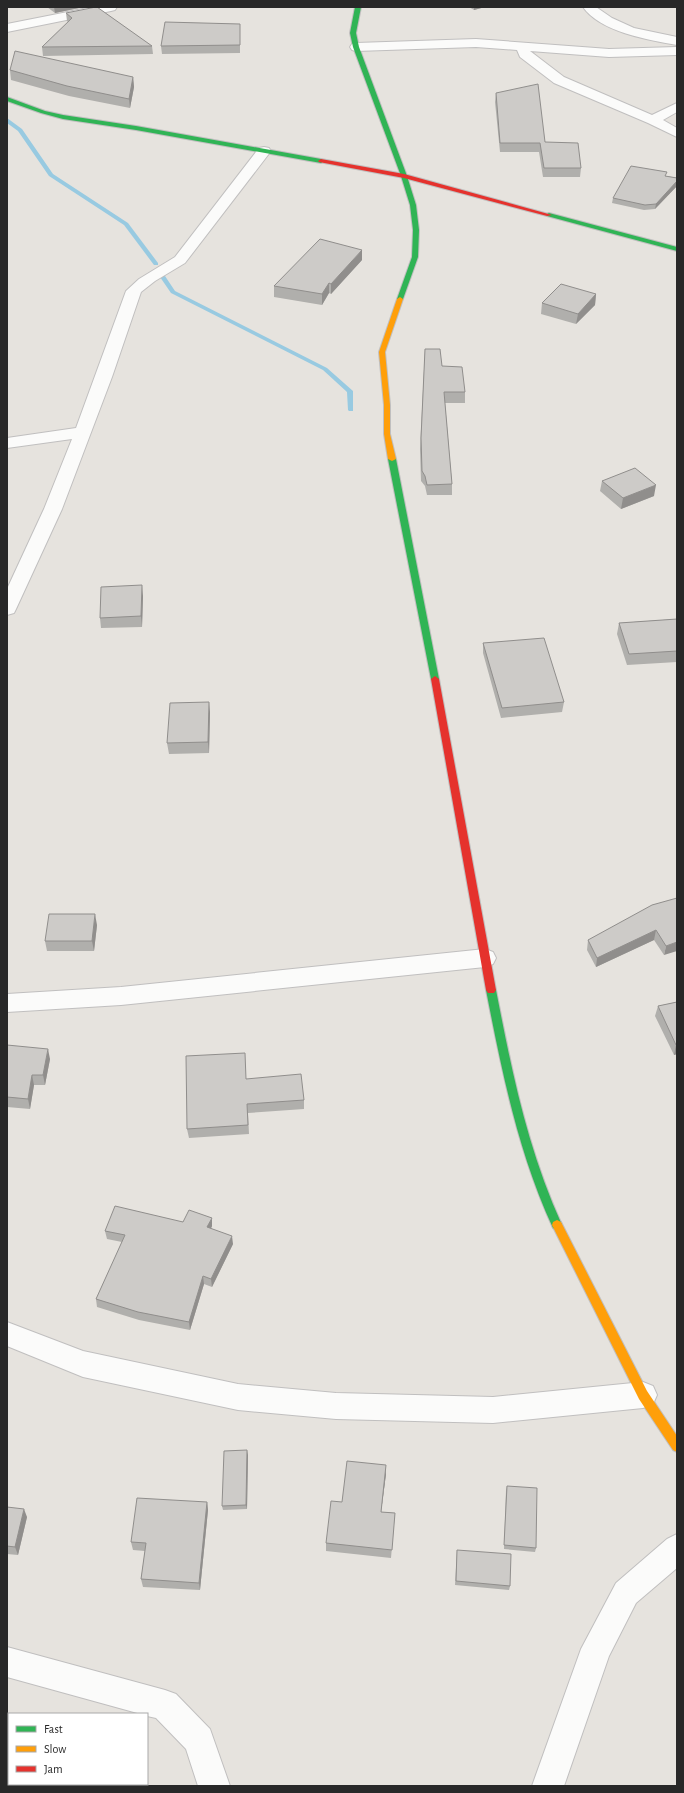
<svg xmlns="http://www.w3.org/2000/svg" width="684" height="1793" font-family="'Alegreya Sans',sans-serif">
<style>
.lines{fill:none;stroke-linecap:round;stroke-linejoin:round}
.stream{fill:#98cae1;fill-rule:evenodd}
.street-casing{stroke:#c0bfbf;stroke-width:2}
.fast-casing{stroke:#c0bfbf;stroke-width:2}
.slow-casing{stroke:#c0bfbf;stroke-width:2}
.jam-casing{stroke:#c0bfbf;stroke-width:2}
.street{fill:#fbfbfa;fill-rule:evenodd}
.fast{fill:#30b455;fill-rule:evenodd}
.slow{fill:#ff9f0a;fill-rule:evenodd}
.jam{fill:#e5322d;fill-rule:evenodd}
.wall{fill:#b0afac}
.shaded-wall{fill:#908e8c}
.building{fill:#cdcbc8;stroke:#908e8c}
</style>
<rect width="100%" height="100%" fill="#e6e3de"/>
<g class="lines">
<path class="stream" d="M7,118L22,129L53,174L128,223L158,263V265H154L124,225L49,176L18,131L7,123Z
M161,276H165L175,291L327,368L353,391V411H349L348,410L347,392L323,370L171,293L160,277Z"/>
<defs>
<path id="street" d="M93,7H117L115,10L111,11L7,32V24Z
M583,7H596L612,18L634,28L677,37V45C649,40 600,32 583,7Z
M476,39L609,49L677,47V55L609,57L530,51L564,77L652,115L677,103V112L663,120L677,128V137L648,123L554,83L520,57L517,50L476,47L356,51L352,50L350,47L352,44L356,43Z
M264,147L269,148L271,151L185,263L155,281L141,292L112,377L62,509L16,609L14,613L7,615V589L44,509L72,439L7,448V438L76,428L126,291L139,279L175,257L259,148Z
M485,949L493,952L496,958L493,964L485,967L121,1005L7,1012V994L121,987Z
M7,1322L83,1351L238,1384L336,1393L493,1397L643,1382L653,1386L657,1395L653,1404L643,1408L493,1423L336,1419L238,1410L83,1377L7,1346Z
M677,1534V1568L636,1603L609,1656L564,1786H532L581,1649L616,1583L667,1539Z
M7,1647L165,1690L176,1694L210,1729L230,1786H198L186,1749L156,1718L147,1716V1714H141L7,1677Z"/>
<path id="fast" d="M355,7H361L356,33L359,47L407,176L416,205L419,230L418,257L403,299L400,301L397,299L412,257L413,230L410,205L401,176L353,47L350,33Z
M7,97L45,111L63,115L136,126L321,159L324,161L321,163L136,130L63,119L41,113L7,101Z
M549,213L677,247V251L547,216V214Z
M392,457L396,459L439,679L435,682L431,679L388,459Z
M491,986L494,987L496,990C512,1072 527,1148 562,1225L561,1228L557,1230L553,1228C518,1152 502,1072 486,990L488,987Z"/>
<path id="slow" d="M400,297L403,299L385,352L390,405V434L396,459L392,461L388,459L384,434V405L379,352L397,299Z
M557,1220L561,1222L647,1391L677,1436V1452L673,1450L639,1399L552,1225L553,1222Z"/>
<path id="jam" d="M321,159L404,174L552,215L547,216L404,178L319,162L318,161Z
M435,676L439,679L496,990L494,993H488L486,990L431,679Z"/>
</defs>
<use href="#street" class="street-casing"/>
<use href="#fast" class="fast-casing"/>
<use href="#slow" class="slow-casing"/>
<use href="#jam" class="jam-casing"/>
<use href="#street" class="street"/>
<use href="#fast" class="fast"/>
<use href="#slow" class="slow"/>
<use href="#jam" class="jam"/>
</g>
<path class="wall" d="M47,7H79V8L55,13Z
M469,7H485L474,10Z
M66,13L152,46L153,54L43,56L42,47L68,22L67,21Z
M240,24V53L162,54L161,46Z
M10,70L133,77L134,87L130,108L69,96L11,80Z
M496,93L545,142L581,168L580,177H543L539,152H500L495,102Z
M667,176L677,178V186L655,209L644,210L612,203L613,198Z
M362,260L331,294L329,293L322,305L274,297V286Z
M596,294L595,305L576,324L541,314L542,303Z
M425,349L442,366L465,392V403H445L452,484V495H427L425,486L421,481L420,449Z
M602,481L654,496L621,509L600,491Z
M143,596L142,627L101,628L100,618Z
M677,619V662L627,665L617,634L619,623Z
M483,643L564,702L562,712L501,718L483,653Z
M210,712L209,753L169,754L167,743Z
M677,898L664,955L654,940L596,967L587,950L588,940Z
M97,925L94,951H47L45,941Z
M677,1002V1054L674,1055L655,1016L658,1006Z
M7,1045L50,1059L45,1085H34L30,1109L7,1107Z
M247,1079L304,1100V1109L248,1113L249,1134L189,1138L187,1129Z
M183,1222L212,1226L211,1228L233,1244L212,1287L204,1284L190,1330L139,1320L97,1307L96,1299L122,1242L107,1239L105,1231Z
M248,1455L247,1509L223,1510L222,1506Z
M386,1474L381,1512L395,1513L391,1558L326,1551V1543L342,1502Z
M507,1486L536,1548L535,1552L504,1549L506,1490Z
M207,1502L208,1510L200,1590L143,1587L141,1579L145,1551L133,1550L131,1542Z
M7,1507L27,1517L18,1555L7,1554Z
M457,1550L510,1586L509,1590L455,1585Z"/>
<path class="shaded-wall" d="M54,7H79V8L55,13Z
M474,7H485L474,10Z
M133,77L134,87L130,108L129,99Z
M677,181V186L655,209L656,204Z
M362,250V260L331,294V284Z
M329,283V293L322,305V294Z
M596,294L595,305L576,324L578,314Z
M656,485L654,496L621,509L623,498Z
M142,585L143,596L142,627L141,616Z
M209,702L210,712L209,753L208,742Z
M95,914L97,925L94,951L92,941Z
M656,930L654,940L596,967L597,958Z
M677,942V951L664,955L666,946Z
M676,1045H677V1054L674,1055Z
M48,1049L50,1059L45,1085L43,1075Z
M32,1075L34,1085L30,1109L28,1099Z
M212,1218V1226L208,1235L207,1227Z
M232,1236L233,1244L212,1287L211,1279Z
M203,1276L204,1284L190,1330L189,1322Z
M247,1450L248,1455L247,1509L246,1505Z
M386,1465V1474L380,1520L381,1512Z
M207,1502L208,1510L200,1590L199,1583Z
M24,1509L27,1517L18,1555L15,1547Z"/>
<path class="building" d="M96,7H97L152,46L42,47L72,18L66,13Z
M165,22L240,24V45L161,46Z
M15,51L133,77L129,99L67,86L10,70Z
M538,84L545,142L578,143L581,168H544L540,143H500L496,93Z
M631,166L667,172L665,176L677,178V181L656,204L645,205L613,198Z
M320,239L362,250L331,284L329,283L322,294L274,286Z
M561,284L596,294L578,314L542,303Z
M425,349H440L442,366L462,367L465,392H444L452,484L427,485L425,476L422,471L421,438Z
M635,468L656,485L623,498L602,481Z
M142,585L141,616L100,618L101,587Z
M677,619V651L629,654L619,623Z
M544,638L564,702L502,708L483,643Z
M209,702L208,742L167,743L170,703Z
M677,898V942L666,946L656,930L597,958L588,940L652,905Z
M49,914H95L92,941H45Z
M677,1002V1045H676L658,1006Z
M7,1045L48,1049L43,1075H32L28,1099L7,1097Z
M245,1053L246,1079L301,1074L304,1100L247,1104L248,1125L187,1129L186,1056Z
M115,1206L183,1222L189,1210L212,1218L207,1227L232,1236L211,1279L203,1276L189,1322L138,1312L96,1299L125,1235L105,1231Z
M247,1450L246,1505L222,1506L224,1451Z
M347,1461L386,1465L381,1512L395,1513L392,1550L326,1543L331,1501L342,1502Z
M507,1486L537,1488L536,1548L504,1545Z
M137,1498L207,1502L199,1583L141,1579L146,1543L131,1542Z
M7,1507L24,1509L15,1547L7,1546Z
M457,1550L511,1554L510,1586L456,1581Z
M7,1784L18,1786H7Z"/>
<rect width="684" height="1793" fill="none" stroke="#282828" stroke-width="16"/>
<rect x="8" y="1713" width="140" height="72" fill="#ffffff" stroke="#a9a9a9"/>
<rect x="16" y="1726" width="20" height="6" fill="#30b455" stroke="#a9a9a9"/>
<text x="44" y="1733" font-size="12" fill="#282828">Fast</text>
<rect x="16" y="1746" width="20" height="6" fill="#ff9f0a" stroke="#a9a9a9"/>
<text x="44" y="1753" font-size="12" fill="#282828">Slow</text>
<rect x="16" y="1766" width="20" height="6" fill="#e5322d" stroke="#a9a9a9"/>
<text x="44" y="1773" font-size="12" fill="#282828">Jam</text>
</svg>
